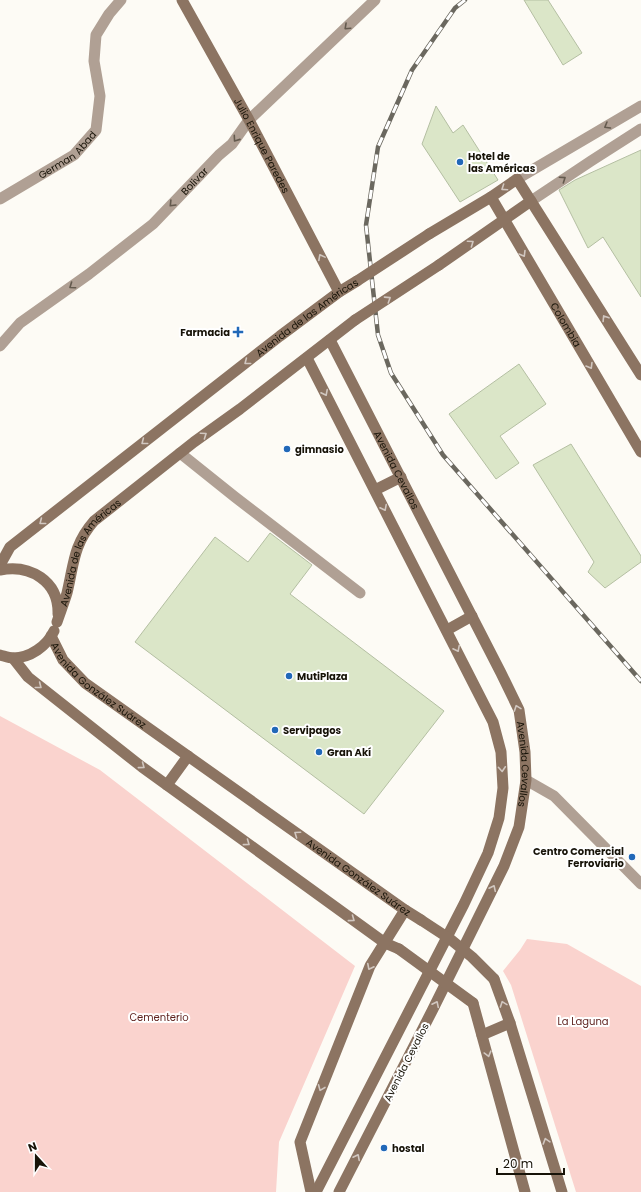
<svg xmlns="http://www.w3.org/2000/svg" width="641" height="1192" font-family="Poppins,sans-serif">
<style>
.green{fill:#fad3ce}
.building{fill:#dbe6c8;stroke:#b4bfa2}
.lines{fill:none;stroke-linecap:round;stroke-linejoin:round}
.service{stroke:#b0a094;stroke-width:11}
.minor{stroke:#b0a094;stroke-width:11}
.tertiary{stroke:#b0a094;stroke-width:11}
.secondary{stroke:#8c7462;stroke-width:11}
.rail-casing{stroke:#6b685f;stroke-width:4.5}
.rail{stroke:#fff;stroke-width:3;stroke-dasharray:9;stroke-linecap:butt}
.secondary-bridge{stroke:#8c7462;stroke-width:11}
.oneway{stroke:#645a4e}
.oneway2{stroke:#d1c7c0}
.poi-dot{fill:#2168b8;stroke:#fff;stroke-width:1.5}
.labels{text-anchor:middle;stroke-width:4;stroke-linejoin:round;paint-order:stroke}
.street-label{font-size:10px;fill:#171308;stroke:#fff}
.poi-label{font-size:10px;font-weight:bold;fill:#171308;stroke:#fff;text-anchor:start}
.park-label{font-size:10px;fill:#602420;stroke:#fff}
</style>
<rect width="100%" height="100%" fill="#fdfbf5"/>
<path class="green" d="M0,716L100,770L355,966L279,1142L276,1192H0Z
M527,939L567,944L641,986V1192H576L511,985L503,971L520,950Z"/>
<path class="building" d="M524,0H548L582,53L563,65Z
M436,106L453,133L463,125L498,180L460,202L422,144Z
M641,150V297L603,237L588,248L559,190L575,180Z
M519,364L546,404L500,436L519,463L496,479L449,414Z
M571,444L641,556V562L605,588L588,572L594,562L533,465Z
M270,533L312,565L290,594L444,711L364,814L135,642L215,537L248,562Z"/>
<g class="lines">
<path class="service" d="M180,453L235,497L360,593"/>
<g class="minor">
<path id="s1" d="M0,199L74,155L96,130L100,96L94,61L96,35L109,14L121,0"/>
<path id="s2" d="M0,346L20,323L89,274L153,224L219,155L232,144L249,120L375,0"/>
<path d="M526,780L554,796L641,884"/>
</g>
<path class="tertiary" d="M517,179L641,106
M531,201L591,161L641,129"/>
<g class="secondary">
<path id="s3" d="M182,0L249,120L339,292"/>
<path id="s4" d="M491,197L641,452"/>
<path d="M429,234L491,197L517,179L641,375"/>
<path d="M439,265L531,201"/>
<path id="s5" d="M330,340L501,673L519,710L525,752L526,780L519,827L504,866L432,1011L339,1192"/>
<path d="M307,358L493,722L501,752L503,788L499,818L488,853L464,904L316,1192"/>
<path d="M375,490L401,477"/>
<path id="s6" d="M0,565L10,547L280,336L339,292L357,281"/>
<path d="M0,570C30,564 59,581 58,614"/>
<path id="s7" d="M57,622C60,613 64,603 67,593C74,564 73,545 94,521L194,442L240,409L355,320"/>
<path d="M447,630L472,616"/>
<path id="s8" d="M51,636L63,660L85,683L405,910L421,920"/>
<path d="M0,655C4,656 9,658 13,658C30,658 47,646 54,631"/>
<path d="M13,658L28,677L142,767L385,943L399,949"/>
<path d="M167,785L188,756"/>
<path d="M494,979L510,1023L562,1192"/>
<path d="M473,1003L525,1192"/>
<path d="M482,1035L510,1023"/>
<path d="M311,1192L300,1142L370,966L405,910"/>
</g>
<defs>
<path id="rail" d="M465,0L455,8L412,70L378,147L366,225L378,335L391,373L443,455L641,681"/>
</defs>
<use href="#rail" class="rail-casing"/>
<use href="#rail" class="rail"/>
<path class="secondary-bridge" d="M357,281L429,234
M355,320L439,265
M421,920L450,939L472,957L494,979
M399,949L473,1003"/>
</g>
<defs><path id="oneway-chevron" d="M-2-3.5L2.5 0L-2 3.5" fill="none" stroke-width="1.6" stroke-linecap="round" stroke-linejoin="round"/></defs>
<g class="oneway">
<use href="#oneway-chevron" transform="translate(347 27) rotate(137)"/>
<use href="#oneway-chevron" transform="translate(607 126) rotate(150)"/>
<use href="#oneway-chevron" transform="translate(236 139) rotate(125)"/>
<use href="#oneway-chevron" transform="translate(563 179) rotate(-34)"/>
<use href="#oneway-chevron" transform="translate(172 204) rotate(134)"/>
<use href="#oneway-chevron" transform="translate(72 286) rotate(145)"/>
</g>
<g class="oneway2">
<use href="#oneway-chevron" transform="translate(504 188) rotate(146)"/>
<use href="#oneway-chevron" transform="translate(471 243) rotate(-35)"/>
<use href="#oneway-chevron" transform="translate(523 254) rotate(59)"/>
<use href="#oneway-chevron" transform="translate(321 257) rotate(-118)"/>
<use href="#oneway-chevron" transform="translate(388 299) rotate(-33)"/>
<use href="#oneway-chevron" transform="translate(605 318) rotate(-122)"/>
<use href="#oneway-chevron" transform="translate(247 362) rotate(142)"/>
<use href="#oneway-chevron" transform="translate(590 366) rotate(59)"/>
<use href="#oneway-chevron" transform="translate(325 393) rotate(63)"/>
<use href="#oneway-chevron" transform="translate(204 435) rotate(-35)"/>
<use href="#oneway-chevron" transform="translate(144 442) rotate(142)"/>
<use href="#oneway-chevron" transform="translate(384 508) rotate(63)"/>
<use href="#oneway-chevron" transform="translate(42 522) rotate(142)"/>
<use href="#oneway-chevron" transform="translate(457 649) rotate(63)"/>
<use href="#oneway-chevron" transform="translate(39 686) rotate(38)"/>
<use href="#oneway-chevron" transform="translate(517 708) rotate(-110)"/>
<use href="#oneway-chevron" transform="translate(142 766) rotate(37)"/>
<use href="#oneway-chevron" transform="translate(502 769) rotate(86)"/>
<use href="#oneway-chevron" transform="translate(297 834) rotate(-145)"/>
<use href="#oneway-chevron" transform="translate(247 843) rotate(36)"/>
<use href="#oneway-chevron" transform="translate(493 888) rotate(-64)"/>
<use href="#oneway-chevron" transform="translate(352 919) rotate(36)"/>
<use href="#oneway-chevron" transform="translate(370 967) rotate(117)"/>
<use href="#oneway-chevron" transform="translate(436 1004) rotate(-64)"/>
<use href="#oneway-chevron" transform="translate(503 1004) rotate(-110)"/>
<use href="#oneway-chevron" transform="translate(488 1054) rotate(75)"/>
<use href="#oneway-chevron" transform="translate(321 1088) rotate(112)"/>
<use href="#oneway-chevron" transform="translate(546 1141) rotate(-107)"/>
<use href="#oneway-chevron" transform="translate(357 1157) rotate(-63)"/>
</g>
<g class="poi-dot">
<circle cx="460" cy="162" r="4"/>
<path d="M236 326h4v4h4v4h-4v4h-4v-4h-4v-4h4z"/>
<circle cx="287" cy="449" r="4"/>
<circle cx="289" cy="676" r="4"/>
<circle cx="275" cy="730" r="4"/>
<circle cx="319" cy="752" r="4"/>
<circle cx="632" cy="857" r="4"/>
<circle cx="384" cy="1148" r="4"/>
</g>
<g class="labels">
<g class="street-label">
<text dy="4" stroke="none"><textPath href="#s3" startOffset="166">Julio Enrique Paredes</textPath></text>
<text dy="4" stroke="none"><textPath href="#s1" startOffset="81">German Abad</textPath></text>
<text dy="4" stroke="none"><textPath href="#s2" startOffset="256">Bolivar</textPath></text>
<text dy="4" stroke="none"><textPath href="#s6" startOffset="396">Avenida de las Américas</textPath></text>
<text dy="4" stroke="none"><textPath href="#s4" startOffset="148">Colombia</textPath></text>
<text dy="4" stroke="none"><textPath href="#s5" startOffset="146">Avenida Cevallos</textPath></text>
<text dy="4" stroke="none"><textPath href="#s7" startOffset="79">Avenida de las Américas</textPath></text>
<text dy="4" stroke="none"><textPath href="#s8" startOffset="70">Avenida González Suárez</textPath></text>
<text dy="4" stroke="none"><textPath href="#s5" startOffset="470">Avenida Cevallos</textPath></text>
<text dy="4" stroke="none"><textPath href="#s8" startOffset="394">Avenida González Suárez</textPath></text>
<text transform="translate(406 1062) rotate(-63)" y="4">Avenida Cevallos</text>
</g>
<g class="poi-label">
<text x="468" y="160">Hotel de<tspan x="468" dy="12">las Américas</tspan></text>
<text x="230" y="336" text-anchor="end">Farmacia</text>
<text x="295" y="453">gimnasio</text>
<text x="297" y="680">MutiPlaza</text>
<text x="283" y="734">Servipagos</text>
<text x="327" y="756">Gran Akí</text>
<text x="624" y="855" text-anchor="end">Centro Comercial<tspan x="624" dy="12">Ferroviario</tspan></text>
<text x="392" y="1152">hostal</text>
</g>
<g class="park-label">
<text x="159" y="1021">Cementerio</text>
<text x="583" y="1025">La Laguna</text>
</g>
</g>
<g transform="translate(36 1156) rotate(339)" stroke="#ffffff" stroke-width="3" paint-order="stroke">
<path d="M0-3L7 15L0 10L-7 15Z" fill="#171308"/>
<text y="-6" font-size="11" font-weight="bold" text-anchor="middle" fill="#171308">N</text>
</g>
<path d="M497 1168v6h67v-6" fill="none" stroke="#171308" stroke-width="2"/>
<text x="503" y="1168" font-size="12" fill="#171308" stroke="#ffffff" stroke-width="3" paint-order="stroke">20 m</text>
</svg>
